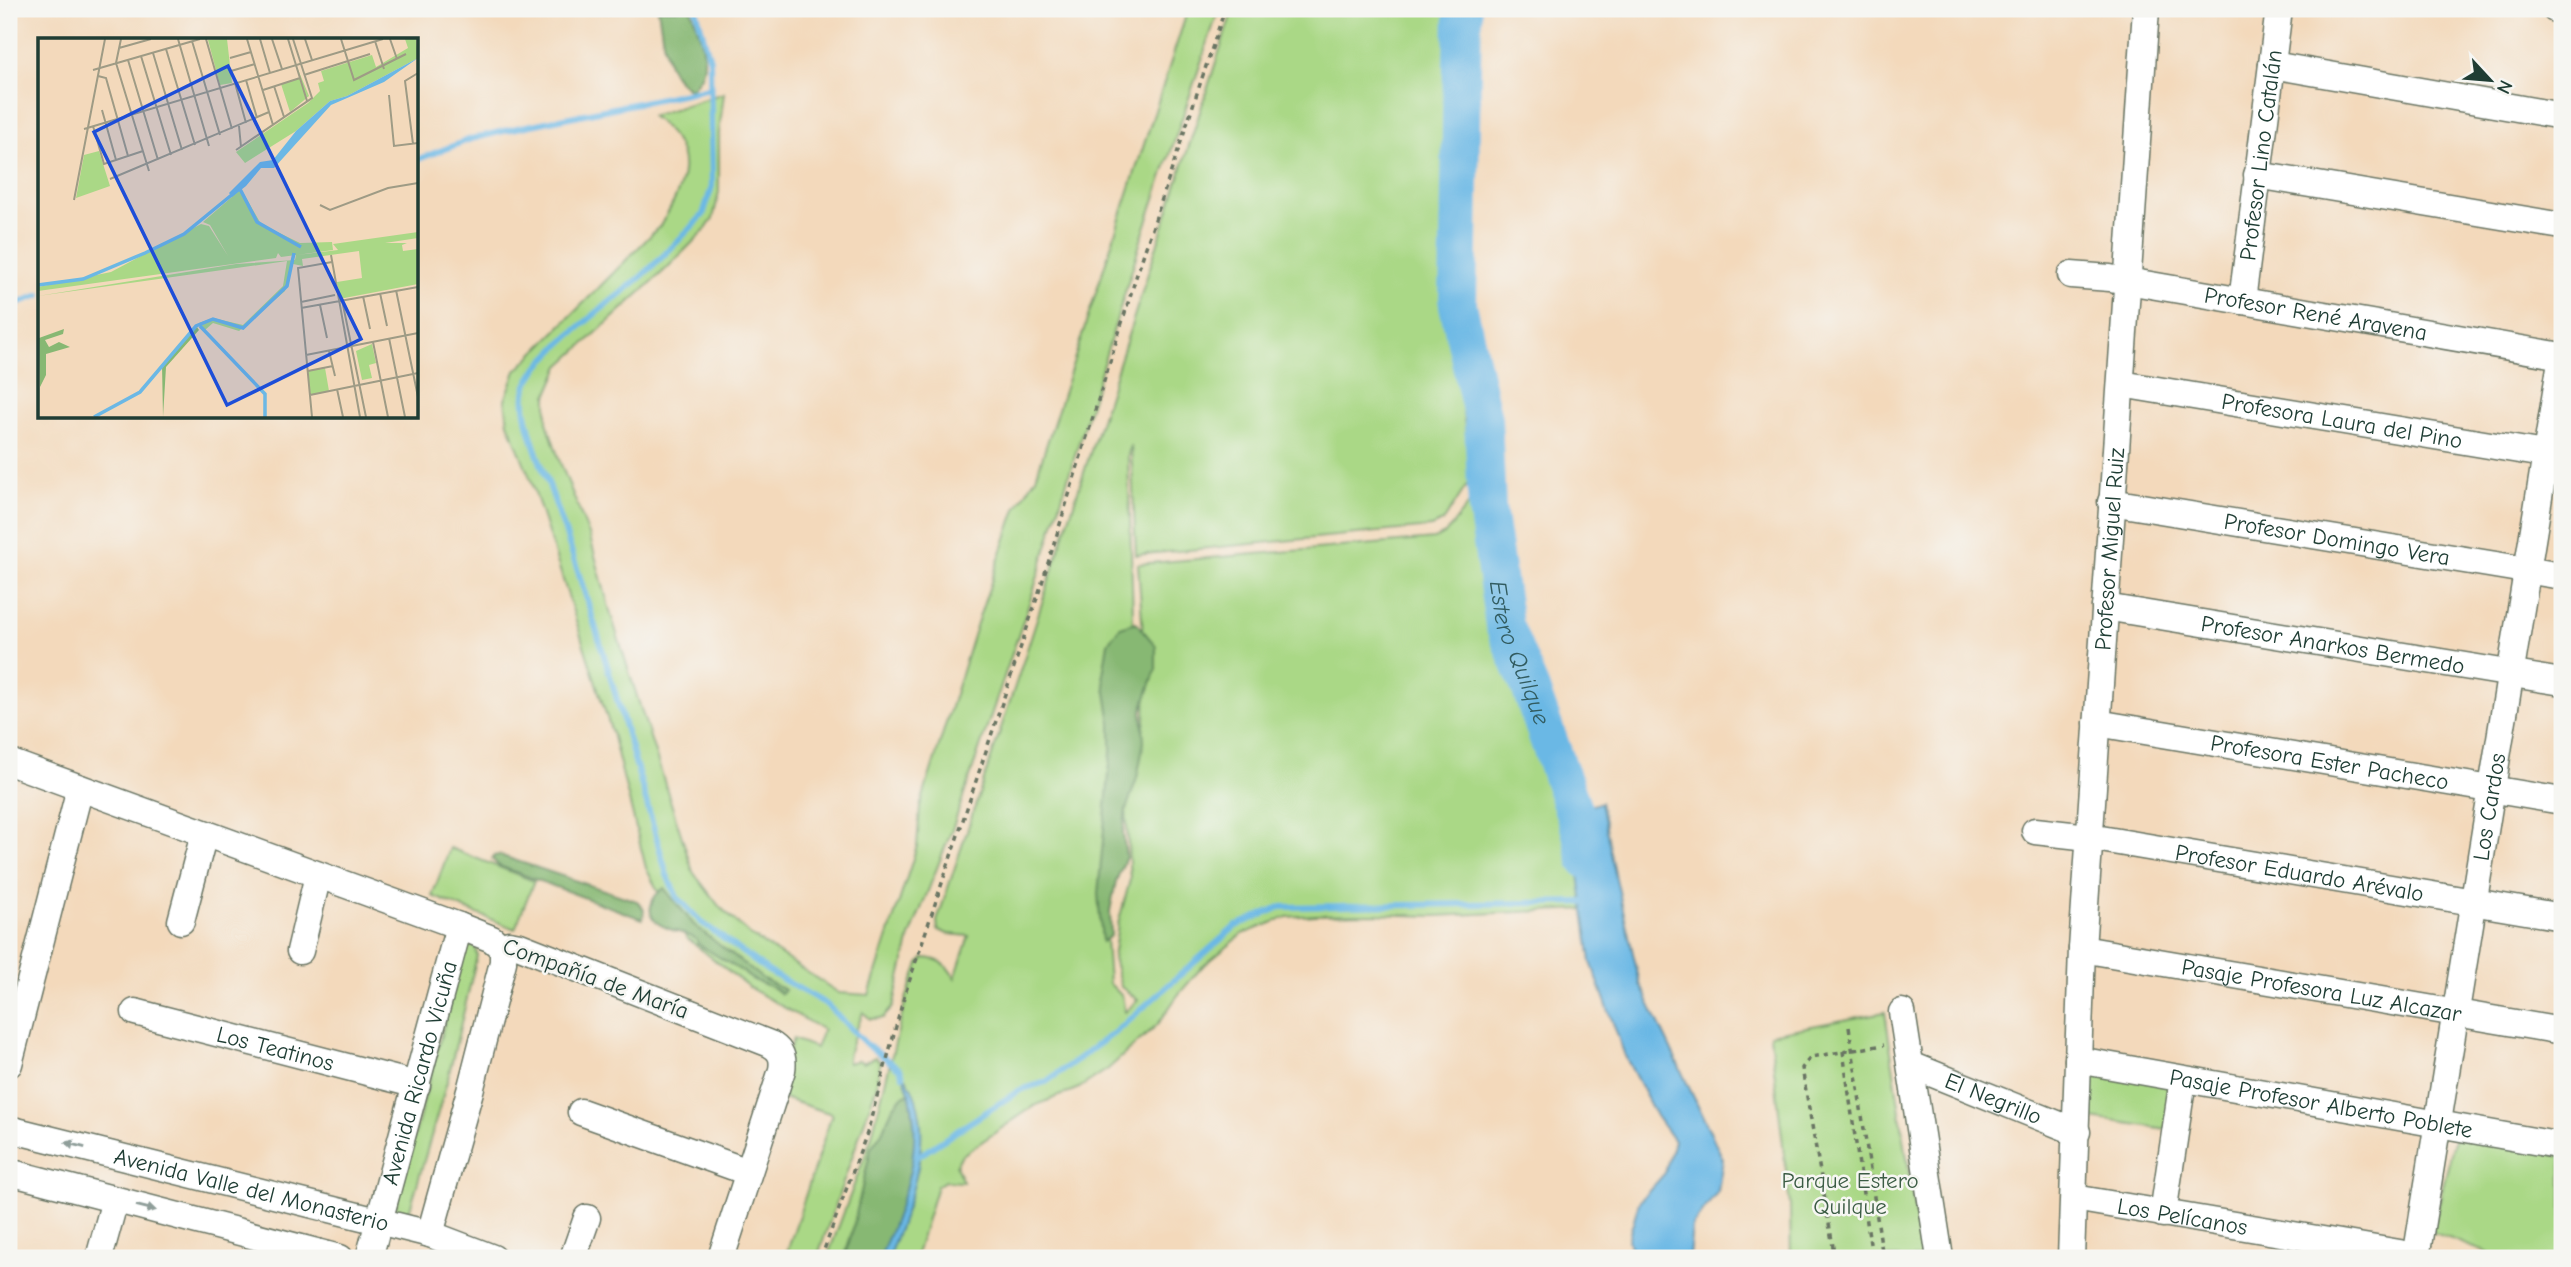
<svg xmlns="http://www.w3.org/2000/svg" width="2571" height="1267" font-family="'Comic Neue',sans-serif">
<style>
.green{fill:#aad886;stroke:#648a5d;stroke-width:2}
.forest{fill:#87b873;stroke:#537a54;stroke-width:2}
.water{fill:#6bb8e5;stroke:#457a8c;stroke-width:2}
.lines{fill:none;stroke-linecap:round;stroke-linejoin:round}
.stream{stroke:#6bb8e5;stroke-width:6}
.river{stroke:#6bb8e5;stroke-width:38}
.minor-casing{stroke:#697463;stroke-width:29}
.path{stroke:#697463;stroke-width:3.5;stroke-dasharray:5 5;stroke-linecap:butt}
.minor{stroke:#fff;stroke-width:26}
.oneway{fill:#8f9e9a}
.labels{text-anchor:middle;stroke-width:5;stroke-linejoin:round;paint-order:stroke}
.street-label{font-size:23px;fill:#1f3d34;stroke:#f6f6f2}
.park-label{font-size:23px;fill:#3b5c44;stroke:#f6f6f2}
.water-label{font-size:24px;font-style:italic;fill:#325c60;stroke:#f6f6f2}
.inset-river{fill:none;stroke:#6bb8e5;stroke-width:3.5}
.inset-road{fill:none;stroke:#9e9b85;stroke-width:2}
.view{fill:#1d4ed8;fill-opacity:0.15;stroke:#1d4ed8;stroke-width:3.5}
.inset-edge{fill:none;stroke:#1f3d34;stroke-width:3.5}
</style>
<rect width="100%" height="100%" fill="#f6f6f2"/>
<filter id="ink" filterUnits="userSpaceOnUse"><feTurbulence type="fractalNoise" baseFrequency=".0143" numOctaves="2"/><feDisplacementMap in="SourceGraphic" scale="14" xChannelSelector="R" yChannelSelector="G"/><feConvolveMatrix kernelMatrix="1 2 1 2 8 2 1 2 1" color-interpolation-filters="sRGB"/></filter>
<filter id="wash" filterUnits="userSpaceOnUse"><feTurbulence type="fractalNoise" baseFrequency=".00686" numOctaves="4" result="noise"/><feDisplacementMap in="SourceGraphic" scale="28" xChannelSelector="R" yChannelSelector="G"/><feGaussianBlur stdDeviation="1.57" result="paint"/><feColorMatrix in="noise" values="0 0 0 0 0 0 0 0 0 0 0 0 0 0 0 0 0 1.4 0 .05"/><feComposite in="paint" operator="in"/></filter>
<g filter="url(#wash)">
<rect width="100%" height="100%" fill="#f3d9bb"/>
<path class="green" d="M1188,9H1219L1142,237L1033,592L953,827L910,937L893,1007L883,1018L870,1019L863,1012C859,1025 846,1052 848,1063L859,1060L863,1063L875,1057L880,1062L877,1085L817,1258H785L832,1114L774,1095L793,1039L816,1048L823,1030L750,988L688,939L669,913L646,868L612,733L531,480L508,423L505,400L516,371L660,226C687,182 698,150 651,116L724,93L719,133V192L713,219L705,230L666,269L560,366L547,396V422L560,462L590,537L611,615L693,872L719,906L750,935L839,993L869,995L917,846L920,807L976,626L1016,509L1036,477Z
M1233,9H1450L1444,170L1448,306L1472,477L1443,522L1431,527L1136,555L1131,445L1128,455L1134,650L1103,896L1109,983L1122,996L1125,1012L1138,1000L1121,987L1113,958L1118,924L1130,880L1126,810L1145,721L1146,675L1138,564L1434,539L1445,534L1476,495L1484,528L1486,571L1497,629L1551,769L1576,853L1585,909L1435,916L1370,914L1316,915L1287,917L1243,934L1201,968L1178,995L1158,1024L1108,1069L1079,1088L1034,1106L961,1156L956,1166L963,1182L945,1181L937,1186L915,1258H827L871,1139L906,999L919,964L924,958C941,959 946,964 955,978L969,936L948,934L938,930L937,921L1023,662Z
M450,848L534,881L515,929L432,896Z
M468,945L476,947L477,956L448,1078L408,1216L393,1217L464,948Z
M1885,1012L1922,1258H1791L1790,1205L1770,1034Z
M2078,1060L2183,1079L2174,1130L2077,1116Z
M2455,1137L2562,1156V1258H2501L2432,1232Z"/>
<path class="forest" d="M658,9H691C697,27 710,57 701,76C699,80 694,85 691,90C663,75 663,37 658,9Z
M1136,622L1156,646V669L1142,710L1144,742L1137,778L1126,810L1123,834L1126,857L1116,881L1110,911L1111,936L1102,942L1098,894L1111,752V723L1103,674L1108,643L1120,627Z
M499,855L637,901C643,907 646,910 642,919L499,866L492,859L494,856Z
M664,888L694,925L763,979L785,990L781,994C770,982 754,985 743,972L698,944L696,939C682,930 646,929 651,906C653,897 657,893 664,888Z
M910,1093L915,1132L914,1171L883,1258H844L852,1232L871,1148L882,1132L893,1107L902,1096Z"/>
<path class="water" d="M1601,802L1615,874L1640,984L1723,1159L1718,1191L1692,1226L1689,1258H1633L1628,1240L1639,1202L1665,1173L1674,1141L1656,1116L1625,1056L1591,962L1576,853L1564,815Z
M900,1069C944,1126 910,1200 888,1258H880C904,1196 932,1135 900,1069Z"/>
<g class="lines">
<path class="stream" d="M696,9L710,60L712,186L703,215C684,235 664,256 643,275C615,300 537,354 526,388C519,411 540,462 549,485C594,613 630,744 667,875L677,897L701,922L768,971L826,1004L867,1045L900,1069L903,1076
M416,160L471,139L512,129L710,88
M9,306L40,295
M917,1157L1020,1090L1046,1082L1114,1033L1236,926L1280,907L1590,902"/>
<path class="river" id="s1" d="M1463,9L1458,305L1483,419L1487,508L1504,625L1531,690L1580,829L1587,860"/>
</g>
</g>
<g filter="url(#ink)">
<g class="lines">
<defs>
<g id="minor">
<path d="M2555,9L2562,10"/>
<path d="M2272,65L2562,116"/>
<path d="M2257,175L2562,226"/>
<path id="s2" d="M2071,275L2110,278L2562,356"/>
<path id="s3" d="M2242,301L2279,9"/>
<path id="s4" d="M2121,384L2562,457"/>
<path id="s5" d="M2111,502L2562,576"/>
<path id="s6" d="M2105,607L2562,682"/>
<path id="s7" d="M2097,723L2562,801"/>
<path d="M9,762L459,926L492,939L503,949"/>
<path id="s8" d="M2035,831L2089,837L2562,917"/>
<path d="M181,921L204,834"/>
<path d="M503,949L509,944L520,946L770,1044C781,1050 784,1058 782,1070L721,1258"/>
<path id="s9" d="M2082,949L2562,1031"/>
<path d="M300,951L318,875"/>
<path id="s10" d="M135,1012L417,1085"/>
<path d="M1902,1012L1940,1258"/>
<path id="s11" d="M2078,1060L2562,1146"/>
<path d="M9,1064L80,788"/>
<path id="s12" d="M1911,1065L2077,1132"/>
<path d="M581,1112L748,1172"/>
<path id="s13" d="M9,1129L430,1234L493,1258"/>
<path d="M9,1172L340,1258"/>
<path id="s14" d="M2074,1198L2417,1256"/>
<path d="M2163,1214L2183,1079"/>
<path d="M430,1234L470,1091L503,962V949"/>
<path d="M99,1258L115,1200"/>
<path id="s15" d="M369,1258L459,926"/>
<path d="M573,1258L587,1218"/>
<path id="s16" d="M2071,1258L2082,949L2146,9"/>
<path id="s17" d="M2416,1258L2562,355"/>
</g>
</defs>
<use href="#minor" class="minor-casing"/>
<path class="path" d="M1849,1027L1883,1258
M1843,1051L1872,1258
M821,1258L867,1133L904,997L1041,586L1136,277L1225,9
M1835,1258L1802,1068L1811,1057L1884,1045"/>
<use href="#minor" class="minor"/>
</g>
<defs><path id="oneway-solid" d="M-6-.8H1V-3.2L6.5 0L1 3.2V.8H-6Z" transform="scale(1.75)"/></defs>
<g class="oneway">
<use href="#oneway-solid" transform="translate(75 1145) rotate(-166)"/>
<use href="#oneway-solid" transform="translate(146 1208) rotate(14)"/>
</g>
</g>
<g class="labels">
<g class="street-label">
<text dy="8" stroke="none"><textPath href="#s3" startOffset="147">Profesor Lino Catalán</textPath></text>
<text dy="8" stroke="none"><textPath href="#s2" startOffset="248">Profesor René Aravena</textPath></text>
<text dy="8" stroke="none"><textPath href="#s4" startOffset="224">Profesora Laura del Pino</textPath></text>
<text dy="8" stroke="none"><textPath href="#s5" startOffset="229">Profesor Domingo Vera</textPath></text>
<text dy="8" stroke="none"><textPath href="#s16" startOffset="710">Profesor Miguel Ruiz</textPath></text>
<text dy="8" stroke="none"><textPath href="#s6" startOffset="231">Profesor Anarkos Bermedo</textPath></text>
<text dy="8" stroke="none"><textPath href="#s7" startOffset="236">Profesora Ester Pacheco</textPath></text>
<text dy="8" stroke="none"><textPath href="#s17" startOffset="457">Los Cardos</textPath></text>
<text dy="8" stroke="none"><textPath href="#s8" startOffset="268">Profesor Eduardo Arévalo</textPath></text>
<text transform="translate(596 978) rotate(20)" y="8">Compañía de María</text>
<text dy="8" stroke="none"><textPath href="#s9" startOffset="243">Pasaje Profesora Luz Alcazar</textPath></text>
<text dy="8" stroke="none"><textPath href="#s10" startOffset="145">Los Teatinos</textPath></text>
<text dy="8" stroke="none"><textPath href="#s15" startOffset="192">Avenida Ricardo Vicuña</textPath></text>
<text dy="8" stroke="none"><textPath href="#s12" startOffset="89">El Negrillo</textPath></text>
<text dy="8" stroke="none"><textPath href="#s11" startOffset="247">Pasaje Profesor Alberto Poblete</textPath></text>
<text dy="8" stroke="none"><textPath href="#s13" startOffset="250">Avenida Valle del Monasterio</textPath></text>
<text dy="8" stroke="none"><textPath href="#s14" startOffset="110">Los Pelícanos</textPath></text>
</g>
<g class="park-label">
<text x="1850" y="1188">Parque Estero<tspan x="1850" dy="26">Quilque</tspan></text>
</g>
<g class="water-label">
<text dy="8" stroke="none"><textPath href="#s1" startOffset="651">Estero Quilque</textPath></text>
</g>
</g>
<g transform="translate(38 38)">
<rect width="380" height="380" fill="#f3d9bb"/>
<path d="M189,1L194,45L182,47L170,2ZM367,1H378L380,20L309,58L292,63L258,93L207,125L198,114L270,65L282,53L280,45L286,43L283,33L334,17L338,29L370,10ZM259,29L271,58L252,74L243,46L262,40ZM61,113L72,148L38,160L46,117ZM203,151L223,186L262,205L294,204L295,212L259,217L300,212L295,206L380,194V200L347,205H369L364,207L365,213L380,211V246L301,261L299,244L324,240L321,213L264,221L265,228L255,226L247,253L201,293L175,285L167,292L161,285L175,280L205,287L245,248L249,223L0,258L198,226L257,222L258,217L243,219L240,215L238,220L0,253V249L73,234L163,186L171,188L190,218L172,187L165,184ZM334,306L338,325L331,327L334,340L324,342L318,313ZM287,330L291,353L272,357L270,333Z" fill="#aad886"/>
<path d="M159,289L161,292L128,329L125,379L124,327ZM26,291L25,296L7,302L11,309L21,304L32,309L8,316V337L2,349L1,300Z" fill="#87b873"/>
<path d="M380,20L346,44L293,67L236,130H223L208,148L194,159L191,155L222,124L235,122L258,93L292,63L309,58Z" fill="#6bb8e5"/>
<path class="inset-river" d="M202,151L219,184L263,209M0,247L45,241L107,215L146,196L196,155M162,288L227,356V379M56,379L102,354L158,288L175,281L205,290L249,248L256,215"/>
<path class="inset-road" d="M83,1L78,25L111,133M140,1L171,108M168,1L194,91M209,1L235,87M222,1L232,35M234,1L244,31M250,1L269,63M267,1L274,22M303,1L316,42L368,16M352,1L359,21M154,3L182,97M337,3L346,31M81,10L113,1M128,11L157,107M115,15L144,112M103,18L133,117M192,20L213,14M90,22L120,122M55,32L162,1M193,33L217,26M266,37L332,16M60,38L68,40L90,118M208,42L219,80M197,45L208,85M236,48L246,79M225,52L262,40M351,57L356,108L380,105M64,72L78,122M55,88L66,126L105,113M201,88L203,109M46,91L345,1M375,106L367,43L380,35M198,112L274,60L255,1M72,141L231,74M36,162L67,1M282,167L292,172L350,150L380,145M293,217L322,379M358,252L380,359M342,255L349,288M325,258L332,291M304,262L328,379M263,264L297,257M282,267L289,300M263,270L380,249M351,300L367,379M335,304L350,379M291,313L297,338M268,317L380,295M270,333L295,328M299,351L305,379M272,357L380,335M274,379L260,230L294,224"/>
<path class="view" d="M190,28L323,301L189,367L56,94Z"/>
<rect width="380" height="380" class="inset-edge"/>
</g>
<rect width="2571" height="1267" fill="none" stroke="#f6f6f2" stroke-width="35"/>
<g transform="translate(2490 80) rotate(116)" stroke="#f6f6f2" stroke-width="5" paint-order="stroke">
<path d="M0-5L12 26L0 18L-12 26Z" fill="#1f3d34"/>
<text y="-10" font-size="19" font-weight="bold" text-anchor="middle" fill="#1f3d34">N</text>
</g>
</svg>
